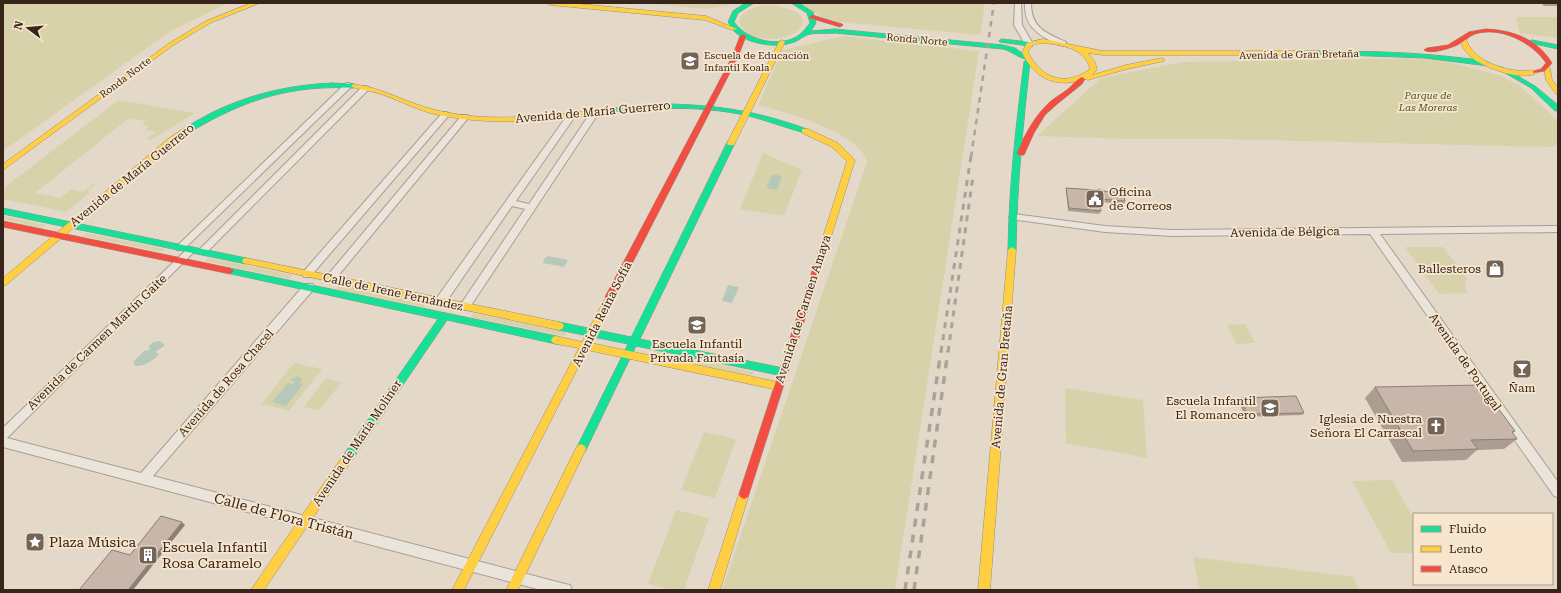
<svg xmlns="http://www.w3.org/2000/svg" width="1561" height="593" font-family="'Roboto Serif',serif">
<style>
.green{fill:#d8d2aa}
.water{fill:#b5c8ba}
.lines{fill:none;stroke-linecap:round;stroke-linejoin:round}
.street-casing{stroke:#a89e93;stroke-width:2}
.fast-casing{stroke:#988d83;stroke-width:1}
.slow-casing{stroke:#988d83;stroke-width:1}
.jam-casing{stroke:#988d83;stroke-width:1}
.street{fill:#ebe4db;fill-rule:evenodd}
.fast{fill:#16e098;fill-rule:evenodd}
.slow{fill:#ffcf43;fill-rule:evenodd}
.jam{fill:#f24e42;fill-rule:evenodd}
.rail-far2{stroke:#aaa39c;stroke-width:2.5;stroke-dasharray:5.5 5.5;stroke-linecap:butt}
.rail-far1{stroke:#aaa39c;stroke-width:3;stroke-dasharray:6 6;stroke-linecap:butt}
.rail{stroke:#aaa39c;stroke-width:3.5;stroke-dasharray:8 8;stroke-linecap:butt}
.wall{fill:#ac9d92}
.shaded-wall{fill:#8c7f77}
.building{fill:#c8b6aa;stroke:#8c7f77}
.labels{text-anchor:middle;stroke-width:3.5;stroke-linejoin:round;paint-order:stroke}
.far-street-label{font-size:10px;fill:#37251b;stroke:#f7e6cd}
.far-poi-label{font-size:10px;fill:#37251b;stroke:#f7e6cd;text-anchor:start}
.far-park-label{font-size:10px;font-style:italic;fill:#4e5420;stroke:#f7e6cd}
.street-label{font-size:12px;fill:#37251b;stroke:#f7e6cd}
.poi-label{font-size:12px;fill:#37251b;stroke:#f7e6cd;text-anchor:end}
.near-street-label{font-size:14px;fill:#37251b;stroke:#f7e6cd}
.near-poi-label{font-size:14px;fill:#37251b;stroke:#f7e6cd;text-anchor:start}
</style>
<rect width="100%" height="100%" fill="#e4d9c9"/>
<path class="green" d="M3,3H228L169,32L3,151Z
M644,3H740L707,9Z
M801,3H985L980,35L839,22L820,16Z
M766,5C776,5 817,11 798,30C785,43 745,43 739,22C742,10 755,7 766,5Z
M1516,17H1558V38L1520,33Z
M843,36L979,51L895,590H722L867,162C861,133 785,112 758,105L783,50Z
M1433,58L1498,75L1519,85L1558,121V145L1550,147L1218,139H1129L1037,136L1101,78L1183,62Z
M119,100L195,113L151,140L146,139L156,132L145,130L149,126L142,125L146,121L128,119L35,193L60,198L72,189L83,192L93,184L95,185L87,191L90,192L66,212L3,199V190L6,186Z
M763,153L802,170L784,216L740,209Z
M3,216L46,225L42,228L3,219Z
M86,233L165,249L162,252L83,236Z
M1405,247H1443L1467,278L1465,287L1468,293L1439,294Z
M208,258L293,275L289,279L205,261Z
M339,284L426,303L424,307L335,289Z
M473,313L567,332L564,336L471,317Z
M1245,324L1255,343L1236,344L1227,325Z
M654,351L754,372L752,376L652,355Z
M294,363L322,369L289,411L261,404Z
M326,378L342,382L319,410L304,407Z
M1065,388L1143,400L1147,458L1066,443Z
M704,432L736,439L715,498L681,490Z
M1392,480L1414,519V553H1391L1352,481Z
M676,510L709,518L684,590H673L648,584Z
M1193,557L1354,577L1358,590H1200Z"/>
<path class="water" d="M772,175H778L782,177L777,190L766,188Z
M548,256L568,260L564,267L543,263L544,259Z
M728,285L739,287L732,303L722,301Z
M160,341L164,344V346L155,352L159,354C156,359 141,369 134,365V361L145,350L148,351L150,348L148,347L153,342Z
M297,376L302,379L299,385L304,383L286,406L272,402L288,383L294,384L295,381L290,380Z"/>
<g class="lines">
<defs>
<path id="street" d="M1015,3H1021L1022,25L1033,44L1032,46H1026L1014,25Z
M1025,3H1031C1031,28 1046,33 1066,42V46C1060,46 1056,43 1051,41C1034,32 1024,23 1025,3Z
M346,83H349L353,85L183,250H177L175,248L177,246Z
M363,86H366L370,88L205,254H199L197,252Z
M593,109H596L600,111L468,310H460L459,307L525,209L512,206L444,305H436L435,302L436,299L569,113H572L576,115L516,201L529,204Z
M443,112H446L450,114L310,277H304L302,274L304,271Z
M462,115H468L469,117L333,282H327L325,279L327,276Z
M1014,214L1105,226L1172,230L1558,226V232L1380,234L1558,482V497L1554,496L1370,234L1172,236L1105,232L1011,219L1009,217Z
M191,247L194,248L196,250L194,252L7,438L141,473L305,284H313L314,287L313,290L153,476L565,584L570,585L572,590H541L3,447V428L188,248Z"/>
<path id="fast" d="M746,3H754L738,13L734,22C746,39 775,47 794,38C801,35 805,29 810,23L807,13L791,3H799L813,12L816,23L811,31L835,29L1003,45L1015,48L1029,58L1028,59C1021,60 1012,51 1003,49L835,33C827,34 815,32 807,35C802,37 797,42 791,43C775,48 748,44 735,32C732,29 730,25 728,22L733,11Z
M1002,39L1029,42L1032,44L1029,46L1000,42L999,41Z
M1532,40L1558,45V49L1530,43L1529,42Z
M1318,51C1366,51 1414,52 1462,58C1470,59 1485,59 1491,64L1488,66L1425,58L1316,54V52Z
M1027,60L1030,62C1023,126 1017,186 1016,250L1012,253L1008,250C1009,186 1016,125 1024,62Z
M1502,67L1535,86L1558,105V111H1555L1531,88L1500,70L1499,69Z
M332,83L354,84L357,86L354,88C291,85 246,99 192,131H189L185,129C192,122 203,118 211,113C250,94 289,85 332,83Z
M671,104C711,105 750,110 789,123C795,125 804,127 809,131L805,133C786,128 768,121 749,116C695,104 641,108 587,115L583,113L587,111L644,105Z
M728,141H731L735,143L640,339L783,368L786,369L788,372L786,375L783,376L636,346L585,452L581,454L577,452L576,449L628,344L559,330L556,329L554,326L556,323L559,322L631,337Z
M3,208L246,258L250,261L246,264L3,214Z
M230,268L556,336L559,337L561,340L559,343L556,344L447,320L350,463L346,465L342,463L341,460L342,457L438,319L227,273L226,271L227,269Z"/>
<path id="slow" d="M251,3H260L210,23L172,46L3,170V164L168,44L206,21Z
M547,3H569L706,16L737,29L732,30L705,20L550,5Z
M1463,37L1466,39C1473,60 1500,69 1520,71C1526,71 1534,69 1538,72C1524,83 1480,67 1469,55C1464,51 1462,45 1460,39Z
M1043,39L1103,51H1318L1321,53L1318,55H1103L1088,53L1095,62L1097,70L1092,75L1126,65L1162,58L1165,60L1164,61L1127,69L1088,80L1085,79C1057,89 1034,79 1022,52L1027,43ZM1043,43C1062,45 1085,48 1090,69C1066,87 1041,79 1028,52L1032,45Z
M782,40L785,42L735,143L734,145H728L727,143L779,42Z
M1547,66L1550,68L1552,80L1558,88V95L1556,94L1546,80L1544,68Z
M354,84C383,88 407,103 435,110C485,122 537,117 587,111L591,113C585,118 564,118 555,119C513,123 471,123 430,113C413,108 398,100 381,94C371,91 362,90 352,87L351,86Z
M186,127H192L193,129L174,143L6,285L3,286V278L168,139Z
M802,129H808L838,143L855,160L825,256L821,259L817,256L847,161L832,147L802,133Z
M1012,247L1016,250L990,590H978L1008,250Z
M246,258L559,322L562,323L564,326L562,329L559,330L243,263L242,261L243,259Z
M610,294L615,297L591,343L778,382L781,383L783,386L781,389L778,390L587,350L464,590H452L579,348L556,344L553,343L551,340L553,337L556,336L582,342L607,295Z
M581,444L585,446L586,449L518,590H506L577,446Z
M346,455L350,457L351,460L350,463L264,590H251L342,457Z
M744,489L748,491L749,494L720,590H708L739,494L740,491Z"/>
<path id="jam" d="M812,15L842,24L843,25L840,27L810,18L809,17Z
M1486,29C1513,30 1537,39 1552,63L1545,71L1533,73V71L1541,69L1546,63C1532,42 1500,26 1475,34C1469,36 1465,41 1459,44C1452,48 1430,55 1424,50L1427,48L1448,45L1469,32Z
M743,34L746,36L738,57L615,297L610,300L607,299L605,297L732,57L740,36Z
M1082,77L1085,79L1082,84L1056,105L1045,115L1034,133L1024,155H1018L1017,153C1025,134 1035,115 1051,101C1056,97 1063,93 1068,89C1073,85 1077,79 1082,77Z
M3,221L230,268L234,271L230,274L3,227Z
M821,253L825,256L749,494L748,497L744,499L740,497L739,494L817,256Z"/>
</defs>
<use href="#street" class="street-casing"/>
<use href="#fast" class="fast-casing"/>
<use href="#slow" class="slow-casing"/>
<use href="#jam" class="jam-casing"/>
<use href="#street" class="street"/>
<use href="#fast" class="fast"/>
<use href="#slow" class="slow"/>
<use href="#jam" class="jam"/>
<path class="rail-far2" d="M971,157L994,3"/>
<path class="rail-far1" d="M941,352L971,156
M948,352L973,176"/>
<path class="rail" d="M905,590L941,351
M914,590L948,351"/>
</g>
<path class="wall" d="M1541,3H1558V6H1544Z
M1066,188L1103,191L1125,201L1124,204L1099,202L1101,211L1099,214L1068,211L1066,191Z
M1375,387L1515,431L1513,433L1517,439L1504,449L1477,450L1466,460L1402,462L1365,398Z
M1240,398L1304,413L1302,415L1245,417L1238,400Z"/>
<path class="shaded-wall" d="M182,522L185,525L133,590H128Z"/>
<path class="building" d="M1066,188L1096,190L1099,189L1103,191L1123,193L1125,201L1099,199L1101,211L1069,208Z
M1481,385L1515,431L1512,432L1517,439L1471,440L1478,449L1413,451L1375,387Z
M1296,396L1304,413L1247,414L1240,398Z
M161,516L182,522L128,590H79L112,550L130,555Z"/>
<defs>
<symbol id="school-square" viewBox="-11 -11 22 22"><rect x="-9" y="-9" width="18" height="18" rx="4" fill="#746458" stroke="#f7e6cd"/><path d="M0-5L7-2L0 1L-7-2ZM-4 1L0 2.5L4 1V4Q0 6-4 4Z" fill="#fff"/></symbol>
<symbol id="civic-square" viewBox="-11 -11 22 22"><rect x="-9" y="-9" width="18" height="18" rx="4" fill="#746458" stroke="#f7e6cd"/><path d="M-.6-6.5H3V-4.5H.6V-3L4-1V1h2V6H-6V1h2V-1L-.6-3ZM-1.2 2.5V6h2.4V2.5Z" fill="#fff"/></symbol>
<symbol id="shop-square" viewBox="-11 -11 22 22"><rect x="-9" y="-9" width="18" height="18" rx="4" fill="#746458" stroke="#f7e6cd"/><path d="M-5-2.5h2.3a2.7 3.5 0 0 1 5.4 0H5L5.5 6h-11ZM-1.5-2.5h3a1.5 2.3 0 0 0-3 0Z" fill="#fff"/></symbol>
<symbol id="bar-square" viewBox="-11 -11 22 22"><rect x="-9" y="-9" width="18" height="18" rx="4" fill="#746458" stroke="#f7e6cd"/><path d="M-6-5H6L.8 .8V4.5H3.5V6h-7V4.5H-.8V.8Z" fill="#fff"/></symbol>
<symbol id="church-square" viewBox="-11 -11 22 22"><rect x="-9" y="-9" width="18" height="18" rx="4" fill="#746458" stroke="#f7e6cd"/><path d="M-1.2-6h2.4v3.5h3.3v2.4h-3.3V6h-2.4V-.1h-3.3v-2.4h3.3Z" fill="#fff"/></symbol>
<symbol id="sight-square" viewBox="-11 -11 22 22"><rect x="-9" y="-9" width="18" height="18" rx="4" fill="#746458" stroke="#f7e6cd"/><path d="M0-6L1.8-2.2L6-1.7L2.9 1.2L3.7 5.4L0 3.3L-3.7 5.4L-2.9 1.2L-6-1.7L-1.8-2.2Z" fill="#fff"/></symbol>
<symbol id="building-square" viewBox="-11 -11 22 22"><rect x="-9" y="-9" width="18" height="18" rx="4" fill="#746458" stroke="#f7e6cd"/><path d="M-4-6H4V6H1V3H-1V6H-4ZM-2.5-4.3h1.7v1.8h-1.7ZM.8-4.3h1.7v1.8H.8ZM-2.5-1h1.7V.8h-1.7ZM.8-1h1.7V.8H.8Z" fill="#fff"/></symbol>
</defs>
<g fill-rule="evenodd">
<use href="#school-square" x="679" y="50" width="22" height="22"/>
<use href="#civic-square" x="1084" y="188" width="22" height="22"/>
<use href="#shop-square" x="1484" y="258" width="22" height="22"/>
<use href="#school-square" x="686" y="314" width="22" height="22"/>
<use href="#bar-square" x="1511" y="358" width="22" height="22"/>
<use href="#school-square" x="1259" y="397" width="22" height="22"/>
<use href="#church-square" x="1425" y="415" width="22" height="22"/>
<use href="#sight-square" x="24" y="531" width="22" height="22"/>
<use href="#building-square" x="137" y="544" width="22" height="22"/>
</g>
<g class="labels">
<g class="far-street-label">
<text transform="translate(917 39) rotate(5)" y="4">Ronda Norte</text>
<text transform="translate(1299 54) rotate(-1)" y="4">Avenida de Gran Bretaña</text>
<text transform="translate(125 77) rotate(-37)" y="4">Ronda Norte</text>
</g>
<g class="far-poi-label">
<text x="704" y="59">Escuela de Educación<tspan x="704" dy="12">Infantil Koala</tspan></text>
</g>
<g class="far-park-label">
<text x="1428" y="99">Parque de<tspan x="1428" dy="12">Las Moreras</tspan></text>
</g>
<g class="street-label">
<text transform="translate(593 112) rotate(-5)" y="4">Avenida de María Guerrero</text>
<text transform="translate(132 175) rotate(-39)" y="4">Avenida de María Guerrero</text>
<text transform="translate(1285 232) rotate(-1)" y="4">Avenida de Bélgica</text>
<text transform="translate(393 292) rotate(12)" y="4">Calle de Irene Fernández</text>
<text transform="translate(803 309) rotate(-72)" y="4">Avenida de Carmen Amaya</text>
<text transform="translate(602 314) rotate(-63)" y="4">Avenida Reina Sofía</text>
<text transform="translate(97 342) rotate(-44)" y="4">Avenida de Carmen Martín Gaite</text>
<text transform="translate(1465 362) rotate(55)" y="4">Avenida de Portugal</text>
<text transform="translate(1002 377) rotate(-85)" y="4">Avenida de Gran Bretaña</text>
<text transform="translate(226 383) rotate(-49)" y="4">Avenida de Rosa Chacel</text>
<text transform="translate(357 443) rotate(-56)" y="4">Avenida de María Moliner</text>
</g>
<g class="poi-label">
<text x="1109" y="196" text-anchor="start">Oficina<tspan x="1109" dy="14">de Correos</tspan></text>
<text x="1481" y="273">Ballesteros</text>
<text x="697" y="348" text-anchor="middle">Escuela Infantil<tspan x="697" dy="14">Privada Fantasía</tspan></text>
<text x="1522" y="392" text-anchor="middle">Ñam</text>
<text x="1256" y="405">Escuela Infantil<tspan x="1256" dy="14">El Romancero</tspan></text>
<text x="1422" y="423">Iglesia de Nuestra<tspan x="1422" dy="14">Señora El Carrascal</tspan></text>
</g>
<g class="near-street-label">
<text transform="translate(284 516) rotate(15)" y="5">Calle de Flora Tristán</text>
</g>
<g class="near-poi-label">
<text x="49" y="547">Plaza Música</text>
<text x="162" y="552">Escuela Infantil<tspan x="162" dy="16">Rosa Caramelo</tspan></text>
</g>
</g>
<rect width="1561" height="593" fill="none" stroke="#37251b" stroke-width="8"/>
<rect x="1413" y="513" width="140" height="72" fill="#f7e6cd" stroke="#aa9986"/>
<rect x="1421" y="526" width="20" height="6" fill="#16e098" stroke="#aa9986"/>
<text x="1449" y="533" font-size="12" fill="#37251b">Fluido</text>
<rect x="1421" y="546" width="20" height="6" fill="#ffcf43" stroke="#aa9986"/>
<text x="1449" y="553" font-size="12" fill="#37251b">Lento</text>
<rect x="1421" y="566" width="20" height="6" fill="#f24e42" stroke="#aa9986"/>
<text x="1449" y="573" font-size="12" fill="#37251b">Atasco</text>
<g transform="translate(28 28) rotate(286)" stroke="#f7e6cd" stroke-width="3" paint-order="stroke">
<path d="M0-3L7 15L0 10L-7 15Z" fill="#37251b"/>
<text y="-6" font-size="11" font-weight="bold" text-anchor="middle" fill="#37251b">N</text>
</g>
</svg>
